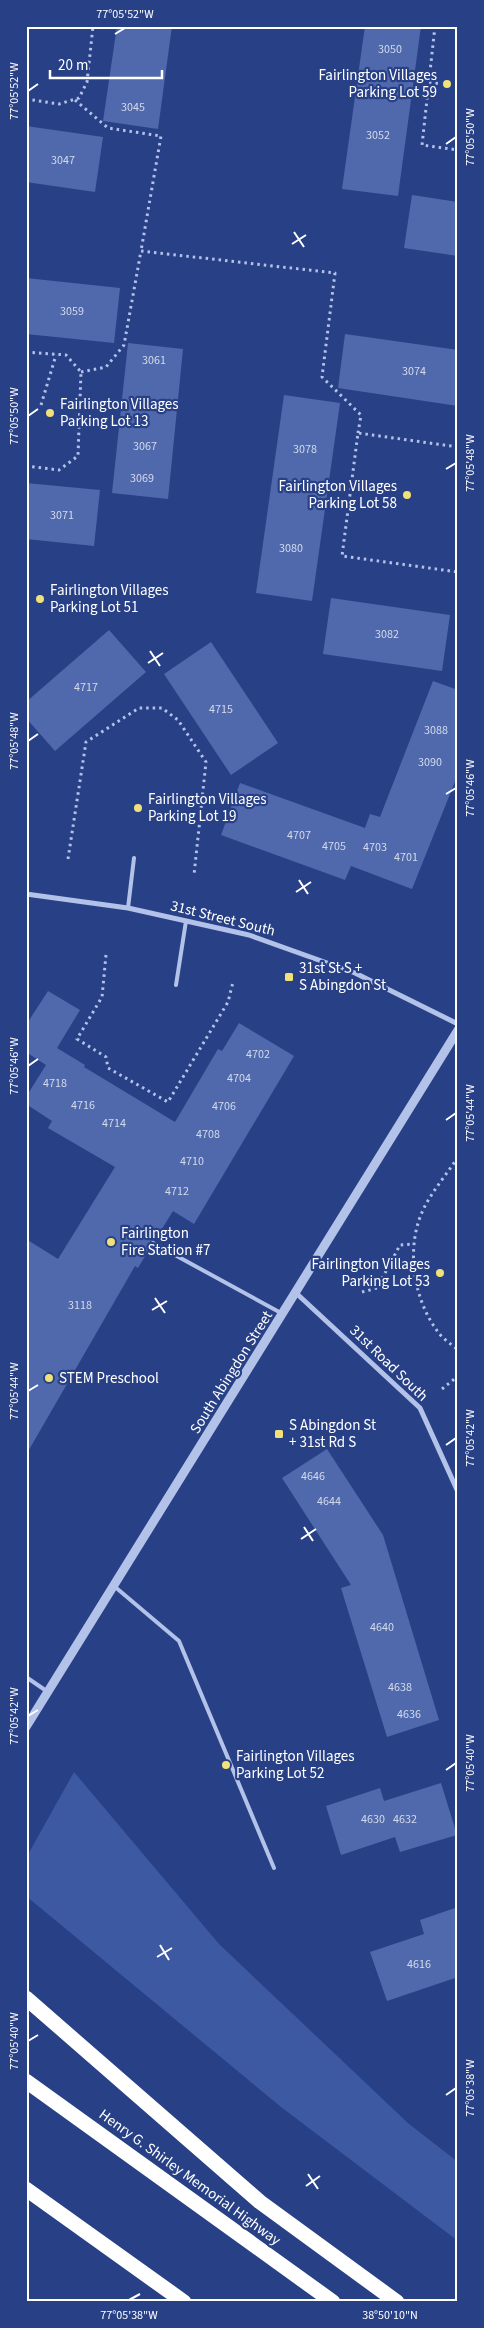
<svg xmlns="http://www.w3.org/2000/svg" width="484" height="2328" font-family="'Source Sans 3',sans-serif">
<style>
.green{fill:#3c59a2}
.building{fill:#5069ad}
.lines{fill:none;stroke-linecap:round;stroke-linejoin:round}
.path{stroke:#b3c2e8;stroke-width:3;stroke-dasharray:2.5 4;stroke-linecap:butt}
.service{stroke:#b3c2e8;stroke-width:4}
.minor{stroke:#b3c2e8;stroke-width:5}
.tertiary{stroke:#b3c2e8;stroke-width:9}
.motorway{stroke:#fff;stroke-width:15}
.ticks{fill:none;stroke:#fff;stroke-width:2}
.poi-dot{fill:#f0e279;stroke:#284086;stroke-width:2}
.labels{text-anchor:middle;stroke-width:4.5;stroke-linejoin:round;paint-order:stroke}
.number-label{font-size:12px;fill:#d3daea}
.poi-label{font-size:15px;fill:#fff;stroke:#284086;text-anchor:start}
.street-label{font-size:15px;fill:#fff;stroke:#284086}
.neatline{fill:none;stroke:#fff;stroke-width:2}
.ticks-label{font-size:12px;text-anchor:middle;fill:#fff}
</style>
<rect width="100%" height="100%" fill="#284086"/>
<path class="green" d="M74,1772L219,1944L409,2124L458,2162V2241L281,2107L26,1896V1858Z"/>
<path class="building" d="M117,26H172L158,129L103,121Z
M365,26H421L398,196L342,189Z
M26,126L103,137L95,192L26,182Z
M412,195L458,202V256L404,248Z
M26,278L120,288L114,343L26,334Z
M345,334L458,350V406L338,388Z
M128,343L183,349L168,499L112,493Z
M284,395L340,403L312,601L256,593Z
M26,483L100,490L94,546L26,539Z
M331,598L450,615L442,671L323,654Z
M109,630L146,672L55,751L26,718V702Z
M211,642L278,743L231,775L164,674Z
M433,681L458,690V774L412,889L351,866L345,880L221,835L240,783L365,828L370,814L380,817Z
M48,991L80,1010L57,1048L85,1065L84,1067L175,1122L218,1049L222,1051L239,1023L294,1056L194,1224L173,1211L155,1240L150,1241L151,1246L138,1268L135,1266L26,1455V1239L58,1259L115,1167L48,1128L52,1121L26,1104V1097L46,1065L26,1052V1025Z
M327,1449L383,1535L439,1720L387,1737L341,1588L351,1585L282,1478Z
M441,1783L457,1835L400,1852L395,1837L341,1855L326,1806L380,1788L384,1801Z
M458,1907V1977L387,2001L370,1952L424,1934L420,1920Z"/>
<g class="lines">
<path class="path" d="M435,26L422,145L458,150
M429,82L453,86
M26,99L59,104L79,98L87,82L93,26
M75,100L108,128L161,136L141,251
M26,352L66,355L81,372L78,456L59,470L26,466
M81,372L106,367L124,345L141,251L335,273L322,377L361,415L358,433
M41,405L56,355
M458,447L358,433L342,556L458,572
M68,859L86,742L139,708H162L178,720L206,762L194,875
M106,955L102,997L77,1039L106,1057L108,1068L168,1102L228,1002L233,982
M458,1157C447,1174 433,1190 424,1208C405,1246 413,1299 438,1332C443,1339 451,1344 458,1350
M362,1292L377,1288L400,1245L414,1244
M442,1389L458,1376"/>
<path class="service" d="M128,908L134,858
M176,985L186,921
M153,1243L281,1313
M114,1586L179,1641L274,1868
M26,1677L48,1692"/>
<path class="minor" d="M26,894L128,908L249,935L355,973L458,1024
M296,1293L420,1408L458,1492"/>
<path class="tertiary" d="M26,1727L458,1030"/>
<path class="motorway" d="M26,1998L260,2202L397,2302
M26,2081L333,2302
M26,2189L184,2302"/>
</g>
<path class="ticks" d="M115,34L125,28M28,91L38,84M446,144L456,137M294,232L304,247M292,244L306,235M28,416L38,409M446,469L456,463M150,651L160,666M148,663L163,653M28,741L38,734M446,794L456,788M299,880L308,894M296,892L311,882M28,1066L38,1059M446,1120L456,1113M155,1298L165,1313M152,1310L167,1301M28,1391L38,1385M446,1445L456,1438M304,1527L313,1541M301,1539L316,1529M28,1716L38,1710M446,1770L456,1763M160,1945L169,1960M157,1957L172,1948M28,2041L38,2035M446,2095L456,2088M308,2174L318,2189M306,2186L320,2176M384,2290L390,2300M129,2300L140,2294"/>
<g class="poi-dot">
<circle cx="447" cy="84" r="5"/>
<circle cx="50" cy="413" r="5"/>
<circle cx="407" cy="495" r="5"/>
<circle cx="40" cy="599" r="5"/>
<circle cx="138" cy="808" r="5"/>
<rect x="284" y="972" width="10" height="10" rx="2.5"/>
<circle cx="111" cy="1242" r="5"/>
<circle cx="440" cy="1273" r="5"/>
<circle cx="49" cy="1378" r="5"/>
<rect x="274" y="1429" width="10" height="10" rx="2.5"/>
<circle cx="226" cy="1765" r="5"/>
</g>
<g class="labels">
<g class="number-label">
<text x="390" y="53">3050</text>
<text x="133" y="111">3045</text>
<text x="378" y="139">3052</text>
<text x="63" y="164">3047</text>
<text x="72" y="315">3059</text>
<text x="154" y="364">3061</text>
<text x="414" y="375">3074</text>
<text x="145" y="450">3067</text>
<text x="305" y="453">3078</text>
<text x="142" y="482">3069</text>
<text x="62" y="519">3071</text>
<text x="291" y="552">3080</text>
<text x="387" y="638">3082</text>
<text x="86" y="691">4717</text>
<text x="221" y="713">4715</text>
<text x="436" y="734">3088</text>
<text x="430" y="766">3090</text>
<text x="299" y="839">4707</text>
<text x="334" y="850">4705</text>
<text x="375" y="851">4703</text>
<text x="406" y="861">4701</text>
<text x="258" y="1058">4702</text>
<text x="239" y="1082">4704</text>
<text x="55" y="1087">4718</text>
<text x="83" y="1109">4716</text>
<text x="224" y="1110">4706</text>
<text x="114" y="1127">4714</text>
<text x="208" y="1138">4708</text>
<text x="192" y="1165">4710</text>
<text x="177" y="1195">4712</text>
<text x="80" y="1309">3118</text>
<text x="313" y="1480">4646</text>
<text x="329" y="1505">4644</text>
<text x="382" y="1631">4640</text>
<text x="400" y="1691">4638</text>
<text x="409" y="1718">4636</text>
<text x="373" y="1823">4630</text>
<text x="405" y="1823">4632</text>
<text x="419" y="1968">4616</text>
</g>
<g class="poi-label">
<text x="437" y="80" text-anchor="end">Fairlington Villages<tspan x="437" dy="17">Parking Lot 59</tspan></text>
<text x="60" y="409">Fairlington Villages<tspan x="60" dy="17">Parking Lot 13</tspan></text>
<text x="397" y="491" text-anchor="end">Fairlington Villages<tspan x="397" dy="17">Parking Lot 58</tspan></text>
<text x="50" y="595">Fairlington Villages<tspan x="50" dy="17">Parking Lot 51</tspan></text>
<text x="148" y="804">Fairlington Villages<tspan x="148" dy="17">Parking Lot 19</tspan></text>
<text x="299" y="973">31st St S +<tspan x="299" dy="17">S Abingdon St</tspan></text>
<text x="121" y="1238">Fairlington<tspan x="121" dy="17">Fire Station #7</tspan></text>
<text x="430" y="1269" text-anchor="end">Fairlington Villages<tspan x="430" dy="17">Parking Lot 53</tspan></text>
<text x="59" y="1383">STEM Preschool</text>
<text x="289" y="1430">S Abingdon St<tspan x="289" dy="17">+ 31st Rd S</tspan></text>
<text x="236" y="1761">Fairlington Villages<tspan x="236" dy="17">Parking Lot 52</tspan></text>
</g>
<g class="street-label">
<text transform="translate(223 918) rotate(14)" y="5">31st Street South</text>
<text transform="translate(389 1363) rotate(44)" y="5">31st Road South</text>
<text transform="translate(231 1372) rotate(-58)" y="5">South Abingdon Street</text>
<text transform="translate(190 2177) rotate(36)" y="5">Henry G. Shirley Memorial Highway</text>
</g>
</g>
<rect width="484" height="2328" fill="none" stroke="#284086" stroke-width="55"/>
<path d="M50 70v8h112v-8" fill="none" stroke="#ffffff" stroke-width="2.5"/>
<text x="58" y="70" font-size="15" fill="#ffffff" stroke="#284086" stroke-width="4" paint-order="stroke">20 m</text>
<rect x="28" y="28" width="428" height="2272" class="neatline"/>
<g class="ticks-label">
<text x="125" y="18">77°05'52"W</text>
<text transform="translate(14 91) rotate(-90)" y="4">77°05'52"W</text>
<text transform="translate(470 137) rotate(-90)" y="4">77°05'50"W</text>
<text transform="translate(14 416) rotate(-90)" y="4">77°05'50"W</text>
<text transform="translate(470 463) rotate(-90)" y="4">77°05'48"W</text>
<text transform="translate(14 741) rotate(-90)" y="4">77°05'48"W</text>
<text transform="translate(470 788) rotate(-90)" y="4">77°05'46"W</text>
<text transform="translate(14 1066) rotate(-90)" y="4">77°05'46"W</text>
<text transform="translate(470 1113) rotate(-90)" y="4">77°05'44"W</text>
<text transform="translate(14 1391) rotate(-90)" y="4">77°05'44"W</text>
<text transform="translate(470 1438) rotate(-90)" y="4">77°05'42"W</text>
<text transform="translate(14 1716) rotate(-90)" y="4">77°05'42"W</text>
<text transform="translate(470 1763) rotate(-90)" y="4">77°05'40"W</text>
<text transform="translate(14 2041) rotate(-90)" y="4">77°05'40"W</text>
<text transform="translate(470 2088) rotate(-90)" y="4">77°05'38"W</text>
<text x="129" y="2319">77°05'38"W</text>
<text x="390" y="2319">38°50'10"N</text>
</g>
</svg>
